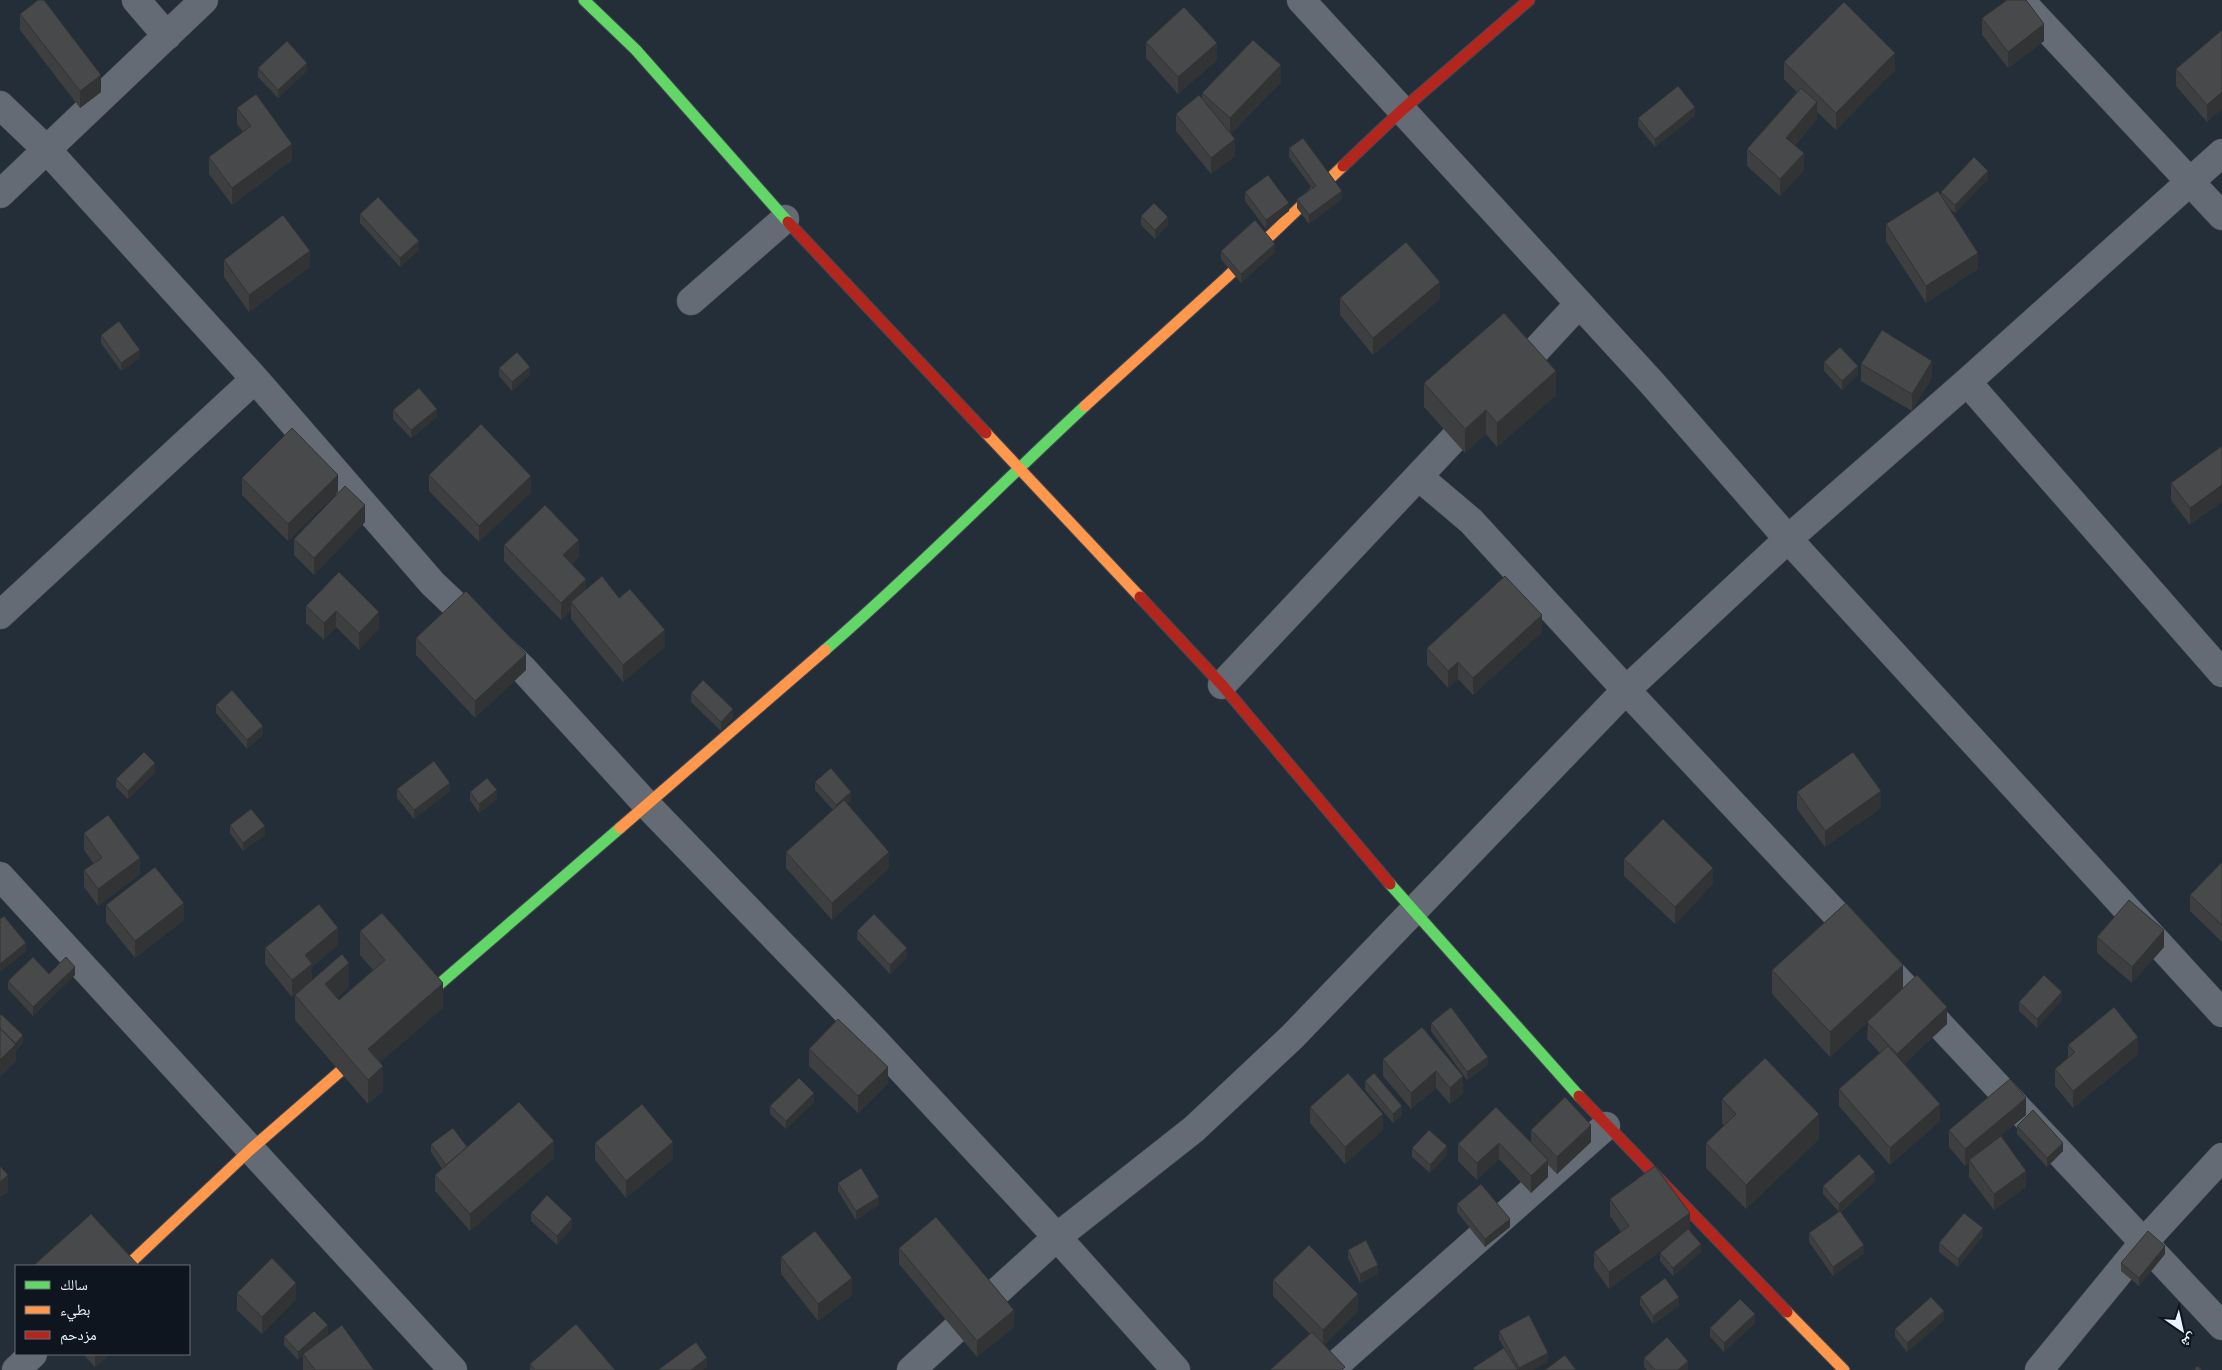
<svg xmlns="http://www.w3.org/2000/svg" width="2222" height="1370" font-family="Montserrat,'Noto Naskh Arabic',sans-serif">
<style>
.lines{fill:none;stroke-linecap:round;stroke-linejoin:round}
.street-casing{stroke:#434b53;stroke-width:29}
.fast-casing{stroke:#434b53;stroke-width:13}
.slow-casing{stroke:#434b53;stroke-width:13}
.jam-casing{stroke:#434b53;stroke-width:13}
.street{stroke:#646b74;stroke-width:28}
.fast{stroke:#63d668;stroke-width:11}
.slow{stroke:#ff974d;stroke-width:11}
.jam{stroke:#b3261e;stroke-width:11}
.wall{fill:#3d3f40}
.shaded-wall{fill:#323334}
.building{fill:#47494a;stroke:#323334}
</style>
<rect width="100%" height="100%" fill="#242e38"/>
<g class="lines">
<defs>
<path id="street" d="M136,0L167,36
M1301,0L1652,383L1788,539L2222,1013
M2020,0L2222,216
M0,105L48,151L255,379L433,584L523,669L647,805L875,1041L1057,1237L1176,1370
M0,194L204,0
M691,301L785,219
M1512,376L1579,304
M1967,382L2222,673
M1419,477L1471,521L1626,690L2222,1326
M0,615L255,379
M1222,685L1478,413
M0,876L453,1370
M16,1370L33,1354
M911,1370L1057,1237L1194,1129L1292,1037L1626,690L1788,539L1967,382L2222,153
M1330,1370L1606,1126
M2039,1370L2144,1242L2222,1157"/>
<path id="fast" d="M584,0L636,50L788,222
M825,650C915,572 998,487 1085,406
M1390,884L1579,1096
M413,1007L620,828"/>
<path id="slow" d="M1085,406L1227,277L1343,166
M986,433L1140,597
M620,828L825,650
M127,1266L251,1149L368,1047
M1787,1312L1844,1370"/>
<path id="jam" d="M1343,166L1402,110L1529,0
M788,222L986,433
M1140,597L1222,685L1390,884
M1579,1096L1787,1312"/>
</defs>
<use href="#street" class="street-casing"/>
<use href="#fast" class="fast-casing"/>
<use href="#slow" class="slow-casing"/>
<use href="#jam" class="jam-casing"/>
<use href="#street" class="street"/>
<use href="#fast" class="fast"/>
<use href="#slow" class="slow"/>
<use href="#jam" class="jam"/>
</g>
<path class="wall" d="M20,14L101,92L80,108L20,30Z
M1982,18L2044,41L2008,68L1982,35Z
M2222,30L2207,122L2176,86V69Z
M1146,42L1217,60L1178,94L1146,58Z
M1784,62L1895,70L1836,130L1817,112V119L1795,145L1804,170L1780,196L1747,166V149L1797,92L1784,79Z
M258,68L307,71L278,98L258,77Z
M1281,82L1231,134L1235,156L1211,174L1176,131V114L1202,100V93Z
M237,108L292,160L232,205L209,174V157L243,132L237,124Z
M1695,116L1655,147L1638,126V118Z
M1289,148L1342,199L1309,224L1297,208V199L1312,188L1289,157Z
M1988,179L1955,213L1949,208L1978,269L1926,303L1886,241V224L1941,195V192Z
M1245,192L1289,211L1266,229L1245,201Z
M360,214L419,250L400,267L360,223Z
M1141,216L1168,225L1155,239L1141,225Z
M1221,251L1275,252L1241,283L1221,259Z
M224,260L310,267L249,312L224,277Z
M1340,298L1440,299L1373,355L1340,315Z
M101,335L140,358L121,371L101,343Z
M1824,362L1858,374L1842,390L1824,371Z
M1861,364L1932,377L1912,411L1861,381Z
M499,368L530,375L512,391L499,376Z
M1424,383L1556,395L1497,447L1486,434L1465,453L1424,407Z
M393,410L437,417L411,438L393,419Z
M2222,446L2190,525L2171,500V483Z
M429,475L531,492L479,542L429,491Z
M242,478L338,492L288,541L242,495Z
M365,522L314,575L294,555V539Z
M504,545L579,556L572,564L586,590L619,598L665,647L623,682L571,619V610L561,620L504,561Z
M339,572L379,628L359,650L336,627L324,640L306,623V606Z
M1542,632L1473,695L1458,679L1448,688L1427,665V648Z
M416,638L526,670L475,718L416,655Z
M691,693L733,718L721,731L691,702Z
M216,705L263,735L247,749L216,713Z
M155,772L128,799L116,787V779Z
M815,782L851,801L847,804L889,868L832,920L786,868V852L833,810L815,790Z
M397,789L450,791L414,819L397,798Z
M470,792L497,799L479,813L470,800Z
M1797,792L1881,808L1825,847L1797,809Z
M230,825L265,835L243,851L230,833Z
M84,833L140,874L98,906L84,887V870L94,864L84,850Z
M1624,859L1713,884L1675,924L1624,876Z
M2222,862V942L2190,911V895Z
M106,905L184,920L135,958L106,922Z
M360,931L443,1008L380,1062L383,1091L368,1104L295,1020V995L311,981L292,997L265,964V948L338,945L312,967V980L349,987L337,998L339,1000L373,970L360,955Z
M857,931L907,957L890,974L857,939Z
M2097,937L2164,947L2132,983L2097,953Z
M1772,970L1903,988L1947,1024L1904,1064L1940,1121L1890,1165L1839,1106V1089L1880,1053L1867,1039L1868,1022L1830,1057L1772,994Z
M49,974L75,975L33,1016L8,989V981Z
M2062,1000L2037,1028L2019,1011V1002Z
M1431,1023L1488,1065L1467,1080L1431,1031Z
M1422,1027L1463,1093L1450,1104L1436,1088L1411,1109L1383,1076V1059Z
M2068,1045L2138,1054L2073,1108L2055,1086V1069L2068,1058Z
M809,1049L888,1083L858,1113L809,1066Z
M1365,1081L1402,1115L1393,1123L1365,1090Z
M1722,1099L1819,1139L1746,1209L1706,1168V1143L1724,1126L1722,1123Z
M814,1102L786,1129L770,1114V1106Z
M1310,1107L1383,1130L1345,1164L1310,1123Z
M1496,1107L1531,1142V1130L1591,1142L1557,1174L1548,1165V1177L1531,1193L1499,1159L1477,1180L1458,1161V1144Z
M2026,1115L1993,1142L2026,1187L1994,1210L1969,1177V1162L1965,1166L1949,1147V1130Z
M2017,1126L2063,1151L2047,1167L2017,1134Z
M595,1143L673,1159L626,1198L595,1160Z
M431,1144L467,1147L554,1158L470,1231L435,1191V1175L442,1169L431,1152Z
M1412,1148L1447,1155L1430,1173L1412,1157Z
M1875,1181L1841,1212L1864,1253L1833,1276L1809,1242V1233L1839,1212L1823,1194V1186Z
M838,1183L879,1205L856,1220L838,1191Z
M1610,1199L1690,1230L1701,1252L1673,1276L1660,1261V1253L1670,1244L1609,1289L1594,1268V1252L1621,1232L1610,1216Z
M1457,1204L1510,1227L1485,1247L1457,1212Z
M531,1213L572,1228L557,1245L531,1221Z
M1983,1236L1958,1267L1939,1252V1243Z
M899,1248L1014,1327L977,1357L899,1264Z
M1348,1250L1378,1274L1360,1283L1348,1258Z
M2165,1254L2139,1286L2121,1271V1263Z
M781,1257L852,1295L818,1321L781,1274Z
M1273,1280L1358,1311L1324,1345L1345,1370L1273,1296Z
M237,1293L296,1299L262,1334L237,1310Z
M1640,1297L1679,1306L1653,1324L1640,1305Z
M1944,1320L1907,1352L1895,1337V1329Z
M1755,1323L1724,1352L1710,1337V1328Z
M1499,1331L1548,1362L1532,1370H1473V1368L1504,1348L1499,1339Z
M328,1334L315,1345L374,1370H303V1355L298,1360L284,1345V1337Z
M83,1354H110L95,1367Z
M1644,1358L1688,1369L1687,1370H1647L1644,1367Z
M530,1364L615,1370H530Z"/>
<path class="shaded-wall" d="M2044,24V41L2008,68V52Z
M1217,43V60L1178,94V77Z
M1895,53V70L1836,130V113Z
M307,63V71L278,98V90Z
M1281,65V82L1230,135V118Z
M101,75V92L80,108V91Z
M2222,92V109L2207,122V105Z
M1817,102V119L1786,154V138Z
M1695,107V116L1655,147V139Z
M1235,139V156L1211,174V158Z
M292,144V160L232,205V188Z
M1804,153V170L1780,196V179Z
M1988,171V179L1955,213V205Z
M1342,191V199L1309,224V215Z
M1289,203V211L1266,229V220Z
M1168,217V225L1155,239V230Z
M419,241V250L400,267V258Z
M1275,244V252L1241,283V274Z
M310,251V267L249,312V295Z
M1978,253V269L1926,303V286Z
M1440,282V299L1373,355V338Z
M140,350V358L121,371V363Z
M1932,361V377L1912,411V394Z
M1858,366V374L1842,390V381Z
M530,367V375L512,391V382Z
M1556,371V395L1497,447V423Z
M437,409V417L411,438V430Z
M1486,410V434L1465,453V429Z
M338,475V492L288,541V524Z
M531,476V492L479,542V526Z
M2222,485V502L2190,525V508Z
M365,505V522L314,575V558Z
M579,540V556L563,572V555Z
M586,579V595L571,602V610L561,620V603Z
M336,611V627L324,640V623Z
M379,612V628L359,650V633Z
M1542,615V632L1473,695V678Z
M665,630V647L623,682V665Z
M526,654V670L475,718V701Z
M1458,662V679L1448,688V671Z
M733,709V718L721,731V722Z
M263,726V735L247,749V740Z
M155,763V772L128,799V791Z
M450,783V791L414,819V810Z
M497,790V799L479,813V804Z
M1881,791V808L1825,847V831Z
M851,792V801L836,814V805Z
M265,826V835L243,851V843Z
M889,852V868L832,920V903Z
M140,858V874L98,906V889Z
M1713,868V884L1675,924V907Z
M184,903V920L135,958V941Z
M338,928V945L312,967V980L292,997V980L305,955Z
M2164,930V947L2132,983V967Z
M26,943V952L0,972V964Z
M907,948V957L890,974V965Z
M349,963V987L325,1008V984Z
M1903,965V990L1830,1057V1032Z
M75,967V975L33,1016V1007Z
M443,983V1008L368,1073V1049Z
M2062,992V1000L2037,1028V1019Z
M1947,1007V1024L1897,1070V1054Z
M23,1035V1043L16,1051V1061L0,1077V1060Z
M2138,1037V1054L2073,1108V1091Z
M1488,1057V1065L1467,1080V1072Z
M383,1066V1091L368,1104V1080Z
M888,1067V1083L858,1113V1096Z
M1436,1071V1088L1411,1109V1093Z
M1463,1076V1093L1450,1104V1088Z
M814,1093V1102L786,1129V1121Z
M2026,1098V1115L1970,1161L1969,1160V1162L1965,1166V1149Z
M1940,1104V1121L1890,1165V1148Z
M1402,1106V1115L1393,1123V1114Z
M1383,1114V1130L1345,1164V1147Z
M1819,1114V1139L1746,1209V1185Z
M1591,1125V1142L1557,1174V1157Z
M554,1141V1158L470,1231V1214Z
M673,1142V1159L626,1198V1181Z
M1499,1143V1159L1477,1180V1163Z
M2063,1143V1151L2047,1167V1158Z
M1447,1146V1155L1430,1173V1165Z
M1548,1160V1177L1531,1193V1176Z
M2026,1171V1187L1994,1210V1194Z
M1875,1172V1181L1839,1213V1204Z
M8,1175V1192L0,1198V1182Z
M879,1197V1205L856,1220V1211Z
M1690,1213V1230L1609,1289V1272Z
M572,1219V1228L557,1245V1236Z
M1510,1219V1227L1485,1247V1239Z
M1983,1228V1236L1958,1267V1259Z
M1701,1244V1252L1673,1276V1268Z
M1864,1245V1253L1833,1276V1267Z
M2165,1246V1254L2139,1286V1278Z
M1378,1265V1274L1360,1283V1274Z
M852,1278V1295L818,1321V1304Z
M296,1283V1299L262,1334V1317Z
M1358,1294V1311L1323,1346V1330Z
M1679,1297V1306L1653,1324V1316Z
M1014,1310V1327L977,1357V1341Z
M1944,1311V1320L1907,1352V1343Z
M1755,1314V1323L1724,1352V1343Z
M328,1325V1334L304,1355L303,1354V1355L298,1360V1352Z
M1548,1353V1362L1532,1370H1519V1368Z
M95,1354H110L95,1367Z
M707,1358V1367L703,1370H691Z
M1688,1361V1369L1687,1370H1678Z"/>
<path class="building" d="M38,0H44L101,75L80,91L20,14Z
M2007,0H2026L2044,24L2008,52L1982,18Z
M1844,2L1895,53L1836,113L1784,62Z
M1184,7L1217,43L1178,77L1146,42Z
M2222,30V92L2207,105L2176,69Z
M1253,40L1281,65L1230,118L1202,93Z
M287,41L307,63L278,90L258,68Z
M1678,86L1695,107L1655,139L1638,118Z
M1801,88L1817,102L1786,138L1804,153L1780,179L1747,149Z
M256,94L292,144L232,188L209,157L251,126L237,108Z
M1199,95L1235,139L1211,158L1176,114Z
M1303,138L1342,191L1309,215L1297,199L1316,186L1289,148Z
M1974,157L1988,171L1955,205L1941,192Z
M1268,175L1289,203L1266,220L1245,192Z
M1938,191L1978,253L1926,286L1886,224Z
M378,197L419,241L400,258L360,214Z
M1154,203L1168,217L1155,230L1141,216Z
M283,215L310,251L249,295L224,260Z
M1255,220L1275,244L1241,274L1221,251Z
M1406,242L1440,282L1373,338L1340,298Z
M1504,313L1556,371L1497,423L1486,410L1465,429L1424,383Z
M119,321L140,350L121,363L101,335Z
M1882,330L1932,361L1912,394L1861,364Z
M1840,347L1858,366L1842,381L1824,362Z
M517,352L530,367L512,382L499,368Z
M419,388L437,409L411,430L393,410Z
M481,424L531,476L479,526L429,475Z
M292,428L338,475L288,524L242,478Z
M2222,446V485L2190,508L2171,483Z
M345,486L365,505L314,558L294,539Z
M545,505L579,540L563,555L586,579L561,603L504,545Z
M339,572L379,612L359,633L336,611L324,623L306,606Z
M602,576L619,598L630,589L665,630L623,665L571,602Z
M1505,576L1542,615L1473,678L1458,662L1448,671L1427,648Z
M466,591L526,654L475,701L416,638Z
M703,680L733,709L721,722L691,693Z
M232,690L263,726L247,740L216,705Z
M144,752L155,763L128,791L116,779Z
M1853,752L1881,791L1825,831L1797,792Z
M434,761L450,783L414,810L397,789Z
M831,768L851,792L836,805L815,782Z
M487,778L497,790L479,804L470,792Z
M844,800L889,852L832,903L786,852Z
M251,809L265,826L243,843L230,825Z
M108,815L140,858L98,889L84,870L102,858L84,833Z
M1663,819L1713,868L1675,907L1624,859Z
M2222,862V925L2190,895Z
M155,867L184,903L135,941L106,905Z
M2129,900L2164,930L2132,967L2097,937Z
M1846,903L1903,965L1830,1032L1772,970Z
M319,904L338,928L305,955L312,964L292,980L265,948Z
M382,913L443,983L368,1049L383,1066L368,1080L295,995L342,954L349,963L325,984L339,1000L385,960L360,931Z
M874,914L907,948L890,965L857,931Z
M4,916L26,943L0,964V919Z
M33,957L49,974L66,957L75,967L33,1007L8,981Z
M1917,975L1947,1007L1897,1054L1867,1022Z
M2044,975L2062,992L2037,1019L2019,1002Z
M1451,1007L1488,1057L1467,1072L1431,1023Z
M2114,1007L2138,1037L2073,1091L2055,1069L2075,1052L2068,1045Z
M1,1014L23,1035L15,1044L0,1028V1016Z
M838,1019L888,1067L858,1096L809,1049Z
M1422,1027L1463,1076L1450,1088L1436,1071L1411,1093L1383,1059Z
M0,1028L16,1044L0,1060Z
M1888,1046L1940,1104L1890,1148L1839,1089Z
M1765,1058L1819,1114L1746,1185L1706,1143L1736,1114L1722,1099Z
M1348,1073L1383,1114L1345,1147L1310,1107Z
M1374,1073L1402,1106L1393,1114L1365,1081Z
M799,1078L814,1093L786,1121L770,1106Z
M2010,1079L2026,1098L1965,1149L1949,1130Z
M1565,1097L1591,1125L1557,1157L1531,1130Z
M519,1102L554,1141L470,1214L435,1175Z
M642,1104L673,1142L626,1181L595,1143Z
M1496,1107L1548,1160L1531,1176L1499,1143L1477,1163L1458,1144Z
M2033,1110L2063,1143L2047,1158L2017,1126Z
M453,1128L467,1147L446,1165L431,1144Z
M1429,1130L1447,1146L1430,1165L1412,1148Z
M2001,1136L2026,1171L1994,1194L1969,1160Z
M1859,1154L1875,1172L1839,1204L1823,1186Z
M0,1166L8,1175L0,1182Z
M1655,1166L1690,1213L1609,1272L1594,1252L1629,1226L1610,1199Z
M861,1168L879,1197L856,1211L838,1183Z
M1481,1184L1510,1219L1485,1239L1457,1204Z
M547,1195L572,1219L557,1236L531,1213Z
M1840,1211L1864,1245L1833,1267L1809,1233Z
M1964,1213L1983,1228L1958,1259L1939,1243Z
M91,1214L139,1266H33Z
M936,1217L1014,1310L977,1341L899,1248Z
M1688,1229L1701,1244L1673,1268L1660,1253Z
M815,1231L852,1278L818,1304L781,1257Z
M2148,1231L2165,1246L2139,1278L2121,1263Z
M1366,1240L1378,1265L1360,1274L1348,1250Z
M1309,1245L1358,1294L1323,1330L1273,1280Z
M272,1258L296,1283L262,1317L237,1293Z
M1665,1278L1679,1297L1653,1316L1640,1297Z
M1931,1297L1944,1311L1907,1343L1895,1329Z
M1740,1299L1755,1314L1724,1343L1710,1328Z
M314,1311L328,1325L298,1352L284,1337Z
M1529,1315L1548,1353L1519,1368L1499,1331Z
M576,1324L615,1370H535L530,1364Z
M342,1325L374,1370H315L303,1354Z
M1312,1332L1345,1367L1342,1370H1270Z
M1667,1337L1688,1361L1678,1370H1655L1644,1358Z
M696,1342L707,1358L691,1370H658Z
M1504,1348L1518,1370H1474L1473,1368Z
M1565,1355L1576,1370H1545Z
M2197,1366L2202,1370H2194Z"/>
<rect x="15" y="1265" width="175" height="90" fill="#0e151e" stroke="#666e78"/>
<rect x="25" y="1281" width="25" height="8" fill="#63d668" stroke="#666e78"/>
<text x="60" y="1290" font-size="15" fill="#ebf4fe">سالك</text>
<rect x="25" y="1306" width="25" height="8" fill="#ff974d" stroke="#666e78"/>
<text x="60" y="1315" font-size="15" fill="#ebf4fe">بطيء</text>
<rect x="25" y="1331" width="25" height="8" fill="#b3261e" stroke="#666e78"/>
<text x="60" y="1340" font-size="15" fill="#ebf4fe">مزدحم</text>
<g transform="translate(2182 1330) rotate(146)" stroke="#0e151e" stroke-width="4" paint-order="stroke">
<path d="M0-4L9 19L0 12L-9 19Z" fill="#ebf4fe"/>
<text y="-8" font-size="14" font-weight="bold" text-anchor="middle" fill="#ebf4fe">ش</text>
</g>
</svg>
